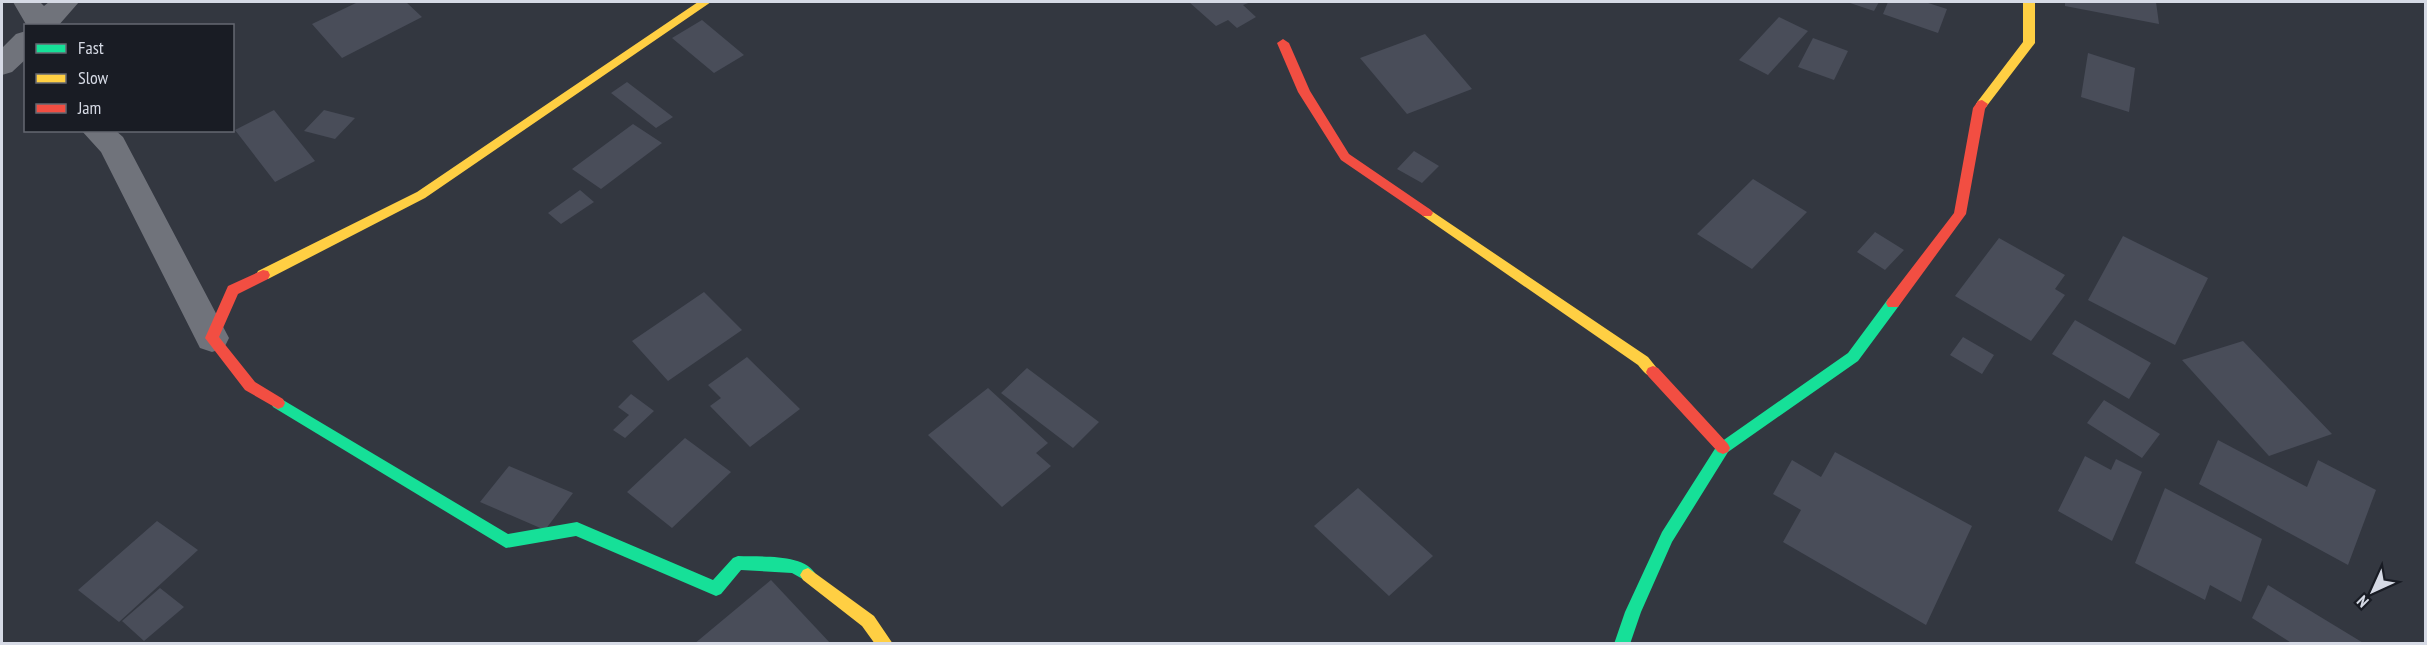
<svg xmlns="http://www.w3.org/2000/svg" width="2427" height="645" font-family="'PT Sans Narrow',sans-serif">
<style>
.building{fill:#494d59}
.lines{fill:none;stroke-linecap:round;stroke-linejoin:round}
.street{fill:#70737b;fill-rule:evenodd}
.fast{fill:#16e098;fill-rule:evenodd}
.slow{fill:#ffcf43;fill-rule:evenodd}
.jam{fill:#f24e42;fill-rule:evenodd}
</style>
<rect width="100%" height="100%" fill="#333740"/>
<path class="building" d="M358,2H406L422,17L342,58L312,24Z
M1189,2H1251L1243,5L1256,17L1237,28L1228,20L1216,26Z
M1847,2H1879L1874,11Z
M1888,2H1925L1947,9L1938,33L1883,14Z
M2065,2H2156L2159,24L2065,6Z
M1779,17L1808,31L1768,75L1739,60Z
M702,20L744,55L714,73L672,38Z
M1425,34L1472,89L1407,114L1360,58Z
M1813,38L1848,51L1834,80L1798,67Z
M2088,53L2135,68L2129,112L2081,97Z
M627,82L673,117L656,128L611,93Z
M274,110L315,161L275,182L235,130Z
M324,110L355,118L335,139L304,131Z
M633,124L662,143L601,189L572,169Z
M1414,151L1439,166L1422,183L1397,169Z
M1753,179L1807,212L1752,269L1697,234Z
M580,190L594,202L561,224L548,213Z
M1875,232L1904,250L1885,270L1857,252Z
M2123,236L2208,278L2175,345L2088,300Z
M1999,238L2065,275L2055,289L2065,295L2031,341L1955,296Z
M704,292L742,330L668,381L632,341Z
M2075,320L2151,363L2129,399L2052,354Z
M1963,337L1994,355L1982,374L1950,355Z
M2243,341L2332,434L2269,456L2182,360Z
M747,357L800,409L750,447L710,406L721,398L708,385Z
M1027,368L1099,422L1073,448L1001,393Z
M988,388L1048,443L1036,453L1051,466L1002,507L928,435Z
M631,394L654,411L625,438L613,430L629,415L618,407Z
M2104,400L2160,434L2142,458L2087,423Z
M685,438L731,472L672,528L627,492Z
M2218,440L2307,487L2318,460L2376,490L2348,565L2199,484Z
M1835,452L1972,526L1926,625L1783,542L1801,510L1773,494L1792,460L1821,477Z
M2085,456L2111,470L2116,459L2142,472L2112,541L2058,511Z
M509,466L573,493L545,530L480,502Z
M1358,488L1433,556L1389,596L1314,526Z
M2165,488L2262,539L2241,602L2210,585L2205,600L2135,563Z
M157,521L198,550L119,622L78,590Z
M771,580L831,644H694Z
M2268,585L2365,644H2293L2252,618Z
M160,588L184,607L144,641L122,621Z"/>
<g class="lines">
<path class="street" d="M13,2H40L44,6L49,2H79L58,26H27Z
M26,31V59L12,72L2,75V48L16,34Z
M81,130H115L123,137L229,338L224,348L212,352L200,348L101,152Z"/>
<path class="fast" d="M1893,298L1898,299L1900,303L1898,307L1858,361L1728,452L1672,542L1641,612L1630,644H1614L1625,612L1662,532L1718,444L1848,353L1888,299Z
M278,397L508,534L577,522L713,580L733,558L738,556C759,557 806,553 816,575L813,580L808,582L792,573L741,570L721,594L716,596L576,536L506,548L273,407L271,403L273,399Z"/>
<path class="slow" d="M698,2H711L425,198L268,279H258L256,275L258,271L417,192Z
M2023,2H2035V43L1986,107H1978L1976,104L1978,101L2023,42Z
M1427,208L1648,357L1660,372L1658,376C1648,379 1644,372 1638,365L1423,216L1421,213L1423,210Z
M808,568L874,616L893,644H875L862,626L803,580L800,575L803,570Z"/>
<path class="jam" d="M1283,39L1289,43L1310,91L1349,154L1431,210L1433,213L1431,216H1423L1341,160L1298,92L1277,43Z
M1982,100L1988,104L1985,109L1966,214L1898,307H1888L1886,303L1888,299L1954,213L1973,108L1978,101Z
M263,270L268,271L270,275L268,279L238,294L219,337L255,382L283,399L285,403L283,407L278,409L245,390L205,338L228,286Z
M1653,366L1658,368L1728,444L1730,448L1728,452L1723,454L1718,452L1648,376L1646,372L1648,368Z"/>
</g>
<rect width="2427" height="645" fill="none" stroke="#d6dae5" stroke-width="6"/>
<rect x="24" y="24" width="210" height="108" fill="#191c24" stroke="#656871" stroke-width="1.5"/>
<rect x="36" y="44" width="30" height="9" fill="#16e098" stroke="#656871" stroke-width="1.5"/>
<text x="78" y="54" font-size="18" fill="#d6dae5">Fast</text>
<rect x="36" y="74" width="30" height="9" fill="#ffcf43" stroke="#656871" stroke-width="1.5"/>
<text x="78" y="84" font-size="18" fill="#d6dae5">Slow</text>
<rect x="36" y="104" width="30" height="9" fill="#f24e42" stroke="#656871" stroke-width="1.5"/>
<text x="78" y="114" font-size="18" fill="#d6dae5">Jam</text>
<g transform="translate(2373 591) rotate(225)" stroke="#191c24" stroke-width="4.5" paint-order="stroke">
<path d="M0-4.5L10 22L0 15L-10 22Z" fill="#d6dae5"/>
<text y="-9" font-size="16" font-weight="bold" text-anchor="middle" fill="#d6dae5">N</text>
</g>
</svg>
